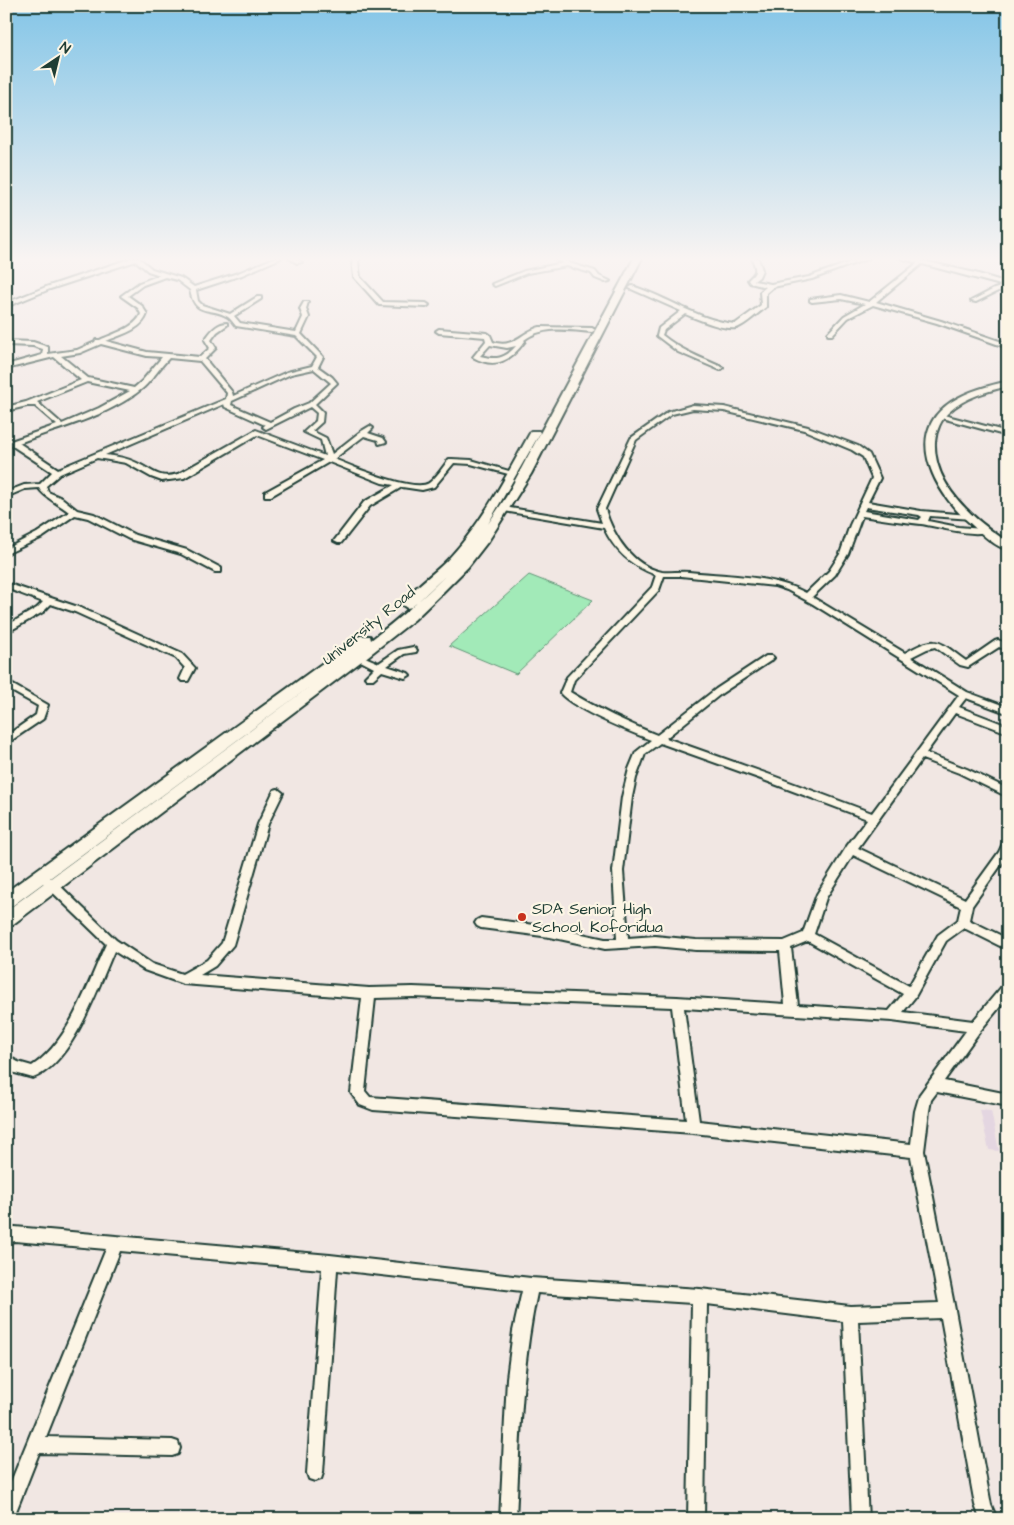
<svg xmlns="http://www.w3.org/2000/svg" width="1014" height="1525" font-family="'Architects Daughter',sans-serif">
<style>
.built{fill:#e4d6e1}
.green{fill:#a2eab8;stroke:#609476}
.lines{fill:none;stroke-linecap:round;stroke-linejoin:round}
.minor-casing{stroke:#1f3d34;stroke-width:4}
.major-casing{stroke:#1f3d34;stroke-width:4}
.highway-casing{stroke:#1f3d34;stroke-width:4}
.minor{fill:#fcf5e5;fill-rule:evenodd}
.major{fill:#fcf5e5;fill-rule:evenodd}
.highway{fill:#fcf5e5;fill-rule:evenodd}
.poi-dot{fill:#c8321e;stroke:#fcf5e5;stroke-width:2}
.labels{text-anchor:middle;stroke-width:4.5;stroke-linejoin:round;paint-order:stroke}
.street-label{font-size:16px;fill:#1f3d34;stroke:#fcf5e5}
.poi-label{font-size:16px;fill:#1f3d34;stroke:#fcf5e5;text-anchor:start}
</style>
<rect width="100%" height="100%" fill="#f1e7e3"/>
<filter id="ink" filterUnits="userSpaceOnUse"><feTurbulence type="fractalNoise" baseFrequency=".02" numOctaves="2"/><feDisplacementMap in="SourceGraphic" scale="10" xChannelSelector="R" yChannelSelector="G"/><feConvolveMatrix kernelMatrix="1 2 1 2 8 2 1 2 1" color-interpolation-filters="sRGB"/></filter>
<g filter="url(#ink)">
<path class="built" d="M980,1110L991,1111L999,1151L989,1150Z"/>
<path class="green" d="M529,575L593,600L516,674L449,646Z"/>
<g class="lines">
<defs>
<path id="minor" d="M132,258H139L152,269L181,278L194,287L238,273L274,258H281L242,275L196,290L198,301L202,305L230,314L257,297H261V299L234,316L240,323L296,332L303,317L300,309L304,302H308L306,309L309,317L301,334L323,357L318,367L332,377L337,383L315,404L323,412L322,422L312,431L326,438L332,454L360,432L370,426L373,428L368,433L383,438L386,442L379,444L378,440L364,436L334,459C351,466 414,493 429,483C436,478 443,467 449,459H452L471,460L516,473L512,475L471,464L454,463L434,487L422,490L402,487L370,506L341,543H338L334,541L364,502L394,485L382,483L329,462L271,496H265V492L323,460L257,435L184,478L162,481L151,477L126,463L97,458L60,474L46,486L48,492L62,498L77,510L94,514L135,535L187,550L221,568V572H215L181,554L129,539L88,518L75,515L43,537L6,554V549L37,533L69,512C61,505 42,496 39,488L25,489L6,497V492L24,485L40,484L52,472L11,445V441L57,425L35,406H27L6,411V407L26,402L81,380L54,357L6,369V365L42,355L43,349L33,346L6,345V341L33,342L48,347V354L77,350L95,342L96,340H100C112,334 136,328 141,314L138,308L121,296L139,283L160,275L148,271L136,261L50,289L6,307V303L46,287ZM165,277L177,280L190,290C195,318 210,306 228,317C231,319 234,324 236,326L296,336L317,357L312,366L287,372L233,396L232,392L205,359L216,348L211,340L217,332L227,325V323C217,323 210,332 205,340L210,348L200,357L147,352L106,341C120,335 142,330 147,314L142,306L128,296L143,285ZM101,344L147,356L162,357L142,381L134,388L88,378L61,356L80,353ZM169,358L200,361L227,393L226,399L58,469L19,443C60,427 108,417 143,388C153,379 160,367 169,358ZM314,369L331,383L309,403L294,409L270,422L231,405L232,401L291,374ZM87,382L130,391L99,408L62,424L37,402ZM224,404L225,407L265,425L263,427L266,429L310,407L317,413L316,421L304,432L321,440L325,456L256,430L178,474C158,480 153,470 137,463C127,458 116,456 105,455Z
M289,258H295L302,262L297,263Z
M355,258H361L358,261L360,277L383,302L426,303L429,305L426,307L379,305L354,277L352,261Z
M554,258H562L569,263L595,271L599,276L610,281L605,282L595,278L591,273L567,266L527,273L495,286L492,284L524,271L563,263Z
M752,258H758L762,270L759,277L754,281L771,284L809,277L862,258H869L812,279L773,287L766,293V307C759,312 743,327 736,328C722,330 698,319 685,314L664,330L662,335C680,350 701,358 722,367L723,368L720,370L678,352L657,336L659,328L681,311L629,288L632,286C668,297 697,320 735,324L761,305L760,292L766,287L750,283L748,280C758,271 756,270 752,258Z
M1001,258H1008V260L1002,259Z
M921,260L924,262L923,263L876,302L941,321L1008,344V348L937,323L873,305L848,318L832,335H828V333L844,316L865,304L841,299L812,302L810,301V299L841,295L869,302Z
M1008,285V289L998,291L976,302L971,301L994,289Z
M540,327L592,328L595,330L592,332C569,330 544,325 524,340L525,341C511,360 496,370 473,357L486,341L485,337L439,333L436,331L439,329L487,333L490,335L493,342C514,349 521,332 540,327ZM490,345L507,348L516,346C505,359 496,360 480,356Z
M693,405L724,407L808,427L858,446L869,454L880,478L868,502L921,511L969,515L973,517L972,519L930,516L928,521L958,527L983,529L987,531C976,538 935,526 921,524C902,522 882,519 862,516L848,554L835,575L812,597L905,653C938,634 938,641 966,661L995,641L998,640L1008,644V650L999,647L968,667L960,665L935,647L927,649L911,657L967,692L1002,705L1008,702V711L1004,712L966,698L959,707L1008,726V733L955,713L926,753L967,769L1008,789V797L959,773L922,759L858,848L965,899L999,852L1004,841L1008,840V855L972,906L969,920L1008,939V950L964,928L946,941L915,997L903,1012L973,1021L1004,984L1008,983V997L980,1031L944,1081L1008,1094V1106L937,1092L931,1100L929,1111L924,1151L955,1310L991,1505L997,1519H980L975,1505L941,1318L858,1321L868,1519H852L843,1321L707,1304L704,1519H688L692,1303L537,1293C521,1368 520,1442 516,1519H500L507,1378L513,1331L522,1291L337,1270L323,1473L321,1479L315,1481L309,1479L307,1473L322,1269L120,1251L46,1437L172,1440L178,1442L180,1448L178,1454L172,1456L39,1453L13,1519H6V1494L106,1249L15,1241L6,1243V1229L15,1227L330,1255L531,1278L700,1289L850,1306L939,1303L911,1157L693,1133L373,1110L360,1105L351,1093L362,998L183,984L144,970L114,951C98,987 73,1063 33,1078L15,1073L6,1068V1055L18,1062L32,1066C70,1041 87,985 106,944L44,884L42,881L44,878H52L116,940L152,964L182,974L207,960L222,943L258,824L274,790L278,789L283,793L268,824L233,945L215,966L200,975L369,988L413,987L677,997L785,1004L780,951L696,950L655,946L605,949L550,937L481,928L477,926L475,923L477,920L481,918L550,927L605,939H617L613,871L622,797L629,769L636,752L651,740C628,731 575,710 560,693L567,677L652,587L656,575C632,566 615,552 604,528L504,511L500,509L504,507L602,523L597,509L631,438L668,412ZM693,409L724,411L804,430L852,450L863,457L872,478L850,525L840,554L829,571L806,593C773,575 727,576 689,572C680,571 671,573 662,572C632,566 613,536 605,509L636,440L672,414ZM866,507L919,515L922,517L919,520L864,511ZM664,576H681L775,586L787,590L813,604L959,695L872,813L768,774L666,738L722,693L772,660L774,658L772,656H766L716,689L657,735C627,723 598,709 570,692L574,680L659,590ZM660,743L761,779L867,819L847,846L817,894L803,933L784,941L696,940L655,936L628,938L623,871L632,797L636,778L645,754ZM853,855L961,907L958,920L938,935L909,986L814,934L826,898ZM808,941L903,994L889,1011L798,1005L791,948ZM413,997L672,1007L686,1120L370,1097L365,1091L375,998ZM684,1008L892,1021L966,1031L920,1094L915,1111L911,1144L699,1121Z
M940,414L1008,432V436L938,417L937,416Z
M6,583L81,608L182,654L195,668L188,681H182L180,679L185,668L176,658L75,612L51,604L43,612L6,633V626L37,608L43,602L6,588Z
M413,647L417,650L416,652L404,654L387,666L408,673L410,675L405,678L382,671L373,679H367L365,677L374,668L353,657L358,654L379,663L398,650Z
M6,681L48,705L43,719L6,744V736L36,715L38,706L6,688Z"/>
<path id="major" d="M900,258H911L975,273L1008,283V287Z
M1008,381V386C988,391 965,397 949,412C941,419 936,431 935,442C933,486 974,520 1008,542V550C991,545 975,527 962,516C932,485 905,433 951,402C968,391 988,386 1008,381Z"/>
<path id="highway" d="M634,258H642L531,474L489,540L468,567L440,595L414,620L363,660L12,925L6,927V911L316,682L12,906L6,908V892L360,636H370L371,640C397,620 421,600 445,576L412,607L407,608L401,604C414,586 436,573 451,556C484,520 506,476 530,433L531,431H539L540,433L488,524L506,497Z"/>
</defs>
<use href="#minor" class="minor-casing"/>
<use href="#major" class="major-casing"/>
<use href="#highway" class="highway-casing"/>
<use href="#minor" class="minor"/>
<use href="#major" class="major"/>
<use href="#highway" class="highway"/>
</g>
</g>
<linearGradient id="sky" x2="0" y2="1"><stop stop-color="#83c5e7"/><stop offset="0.55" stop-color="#f9f4f2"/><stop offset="1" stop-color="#f9f4f2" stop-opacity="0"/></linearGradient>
<rect width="1014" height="471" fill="url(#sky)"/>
<circle class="poi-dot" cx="522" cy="917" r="5"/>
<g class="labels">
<g class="street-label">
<text transform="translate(368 625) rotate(-39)" y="6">University Road</text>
</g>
<g class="poi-label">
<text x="532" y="914">SDA Senior High<tspan x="532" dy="18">School, Koforidua</tspan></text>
</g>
</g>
<rect width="1014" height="1525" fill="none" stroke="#fcf5e5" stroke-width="25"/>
<rect x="12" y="12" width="989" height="1500" fill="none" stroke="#1f3d34" stroke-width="2" filter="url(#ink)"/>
<g transform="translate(58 58) rotate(35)" stroke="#fcf5e5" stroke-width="4" paint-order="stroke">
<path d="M0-4L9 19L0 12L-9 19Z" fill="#1f3d34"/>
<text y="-8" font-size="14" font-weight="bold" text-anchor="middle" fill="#1f3d34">N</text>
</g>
</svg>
